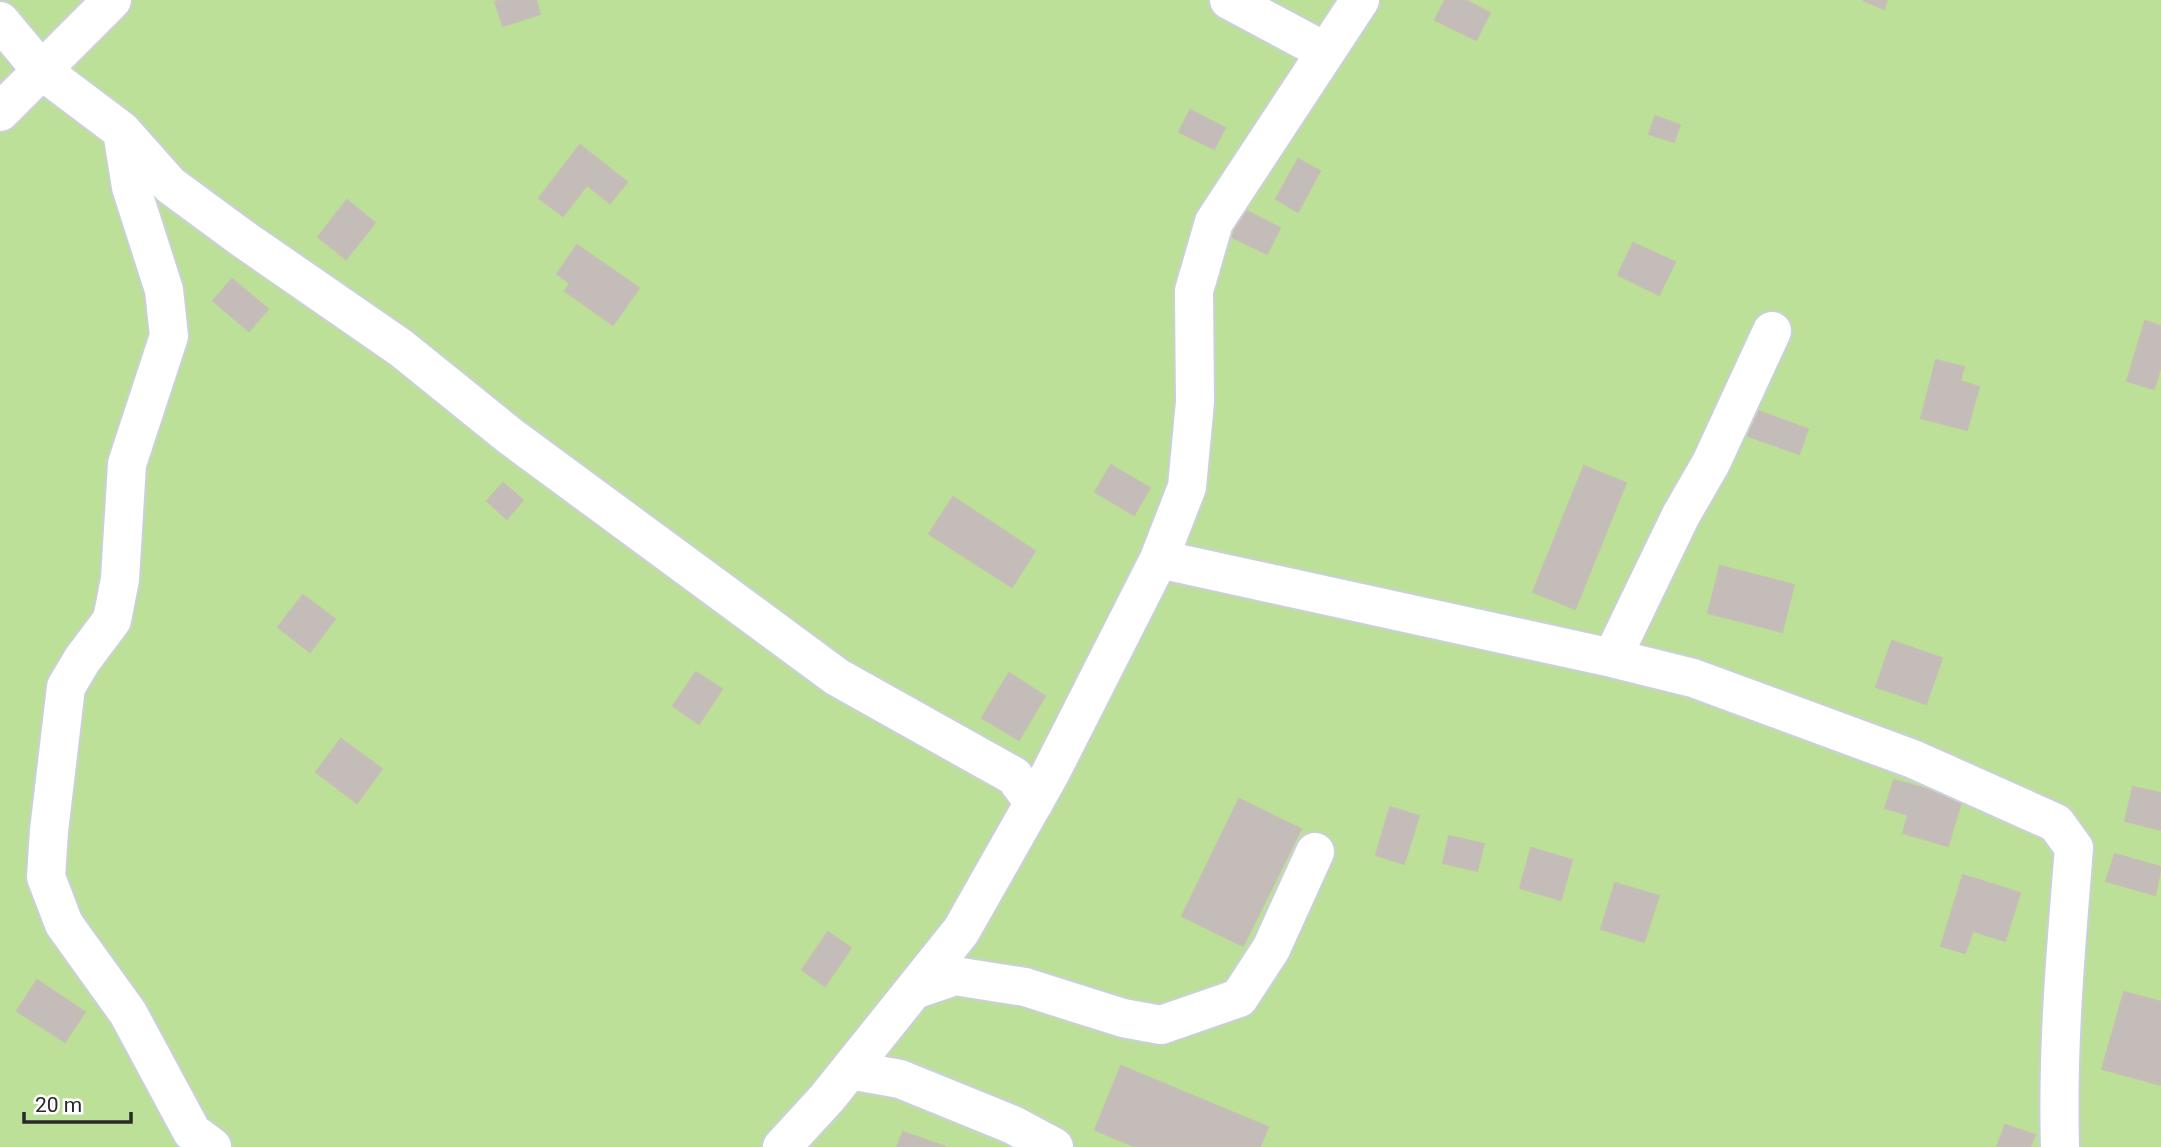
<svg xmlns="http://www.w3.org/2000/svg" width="2161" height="1147" font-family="Roboto,sans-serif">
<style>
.green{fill:#bde099}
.building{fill:#c3bcb8;stroke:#c6bdb5;stroke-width:2}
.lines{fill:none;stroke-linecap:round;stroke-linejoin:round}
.minor-casing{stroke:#cad0db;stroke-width:42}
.minor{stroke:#fff;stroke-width:38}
</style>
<rect width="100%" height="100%" fill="#ebe2db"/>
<path class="green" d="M0,0H2161V1147H0Z"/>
<path class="building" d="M502,0H536L540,14L503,26L495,2Z
M1445,0H1465L1490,13L1476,40L1435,20Z
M1863,0H1887L1884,9Z
M1190,110L1225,128L1214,149L1179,132Z
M1655,116L1680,125L1674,142L1649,134Z
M580,145L627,182L610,203L587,185L563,216L539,198Z
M1298,159L1320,171L1298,212L1276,199Z
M347,200L375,223L346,259L318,237Z
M1243,209L1280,228L1267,254L1230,236Z
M1633,243L1675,262L1659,295L1618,275Z
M577,245L639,288L613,325L565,291L570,283L557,274Z
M232,279L268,309L249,331L213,301Z
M2145,321L2161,326V366L2154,389L2127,381Z
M1936,360L1964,367L1960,381L1979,387L1967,430L1921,418Z
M1758,411L1808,429L1799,454L1748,436Z
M1111,465L1150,488L1134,515L1095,492Z
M1584,466L1626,483L1575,609L1533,592Z
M503,483L523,500L507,519L487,501Z
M953,497L1035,551L1012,587L929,534Z
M1720,566L1794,585L1782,632L1708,613Z
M303,595L335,619L310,652L278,627Z
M1892,641L1942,658L1926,704L1876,687Z
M696,672L722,689L699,724L673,706Z
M1009,673L1045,696L1019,740L982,718Z
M341,739L382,769L357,803L316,772Z
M1894,780L1962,799L1948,846L1903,833L1908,815L1885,808Z
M2133,787L2161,793V830L2125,821Z
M1239,799L1301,829L1243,946L1182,916Z
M1390,807L1419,816L1404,864L1376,855Z
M1449,836L1484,844L1477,871L1443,863Z
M1531,848L1572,860L1561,900L1520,888Z
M2115,854L2161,867L2155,895L2106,881Z
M1963,875L2020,893L2005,941L1973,931L1965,953L1941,946Z
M1615,883L1659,896L1644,942L1601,929Z
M828,932L851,948L825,986L802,970Z
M37,980L85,1012L65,1042L17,1011Z
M2124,992L2161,1002V1085L2102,1069Z
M1121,1066L1268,1127L1260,1147H1136L1095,1130Z
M2005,1125L2035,1135L2030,1147H1997Z
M903,1132L946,1147H897Z"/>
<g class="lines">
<defs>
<path id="minor" d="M1229,0L1326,52
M0,21L41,70L122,131L170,185L242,238L401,348L510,436L837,677L1014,776L1034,803
M0,112L112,0
M122,131L131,187L164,290L169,336L127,464L120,579L112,620L82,660L66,687L49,831L46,877L64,924L128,1013L192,1132L212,1147
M1159,559L1612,658L1693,678L1913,759L2056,823L2074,848C2066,947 2057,1047 2060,1147
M1612,658L1681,515L1711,463L1772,331
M914,990L955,976L1025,987L1123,1018L1161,1025L1239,998L1271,949L1315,852
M850,1070L900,1079L1013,1125L1054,1147
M782,1147L827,1098L961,931L1050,774L1159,559L1187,487L1195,402L1194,291L1214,222L1360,0"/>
</defs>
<use href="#minor" class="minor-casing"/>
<use href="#minor" class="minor"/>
</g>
<path d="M24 1112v10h107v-10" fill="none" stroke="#292929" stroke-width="3.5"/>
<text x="35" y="1112" font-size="21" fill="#292929" stroke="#ffffff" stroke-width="5" paint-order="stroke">20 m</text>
</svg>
